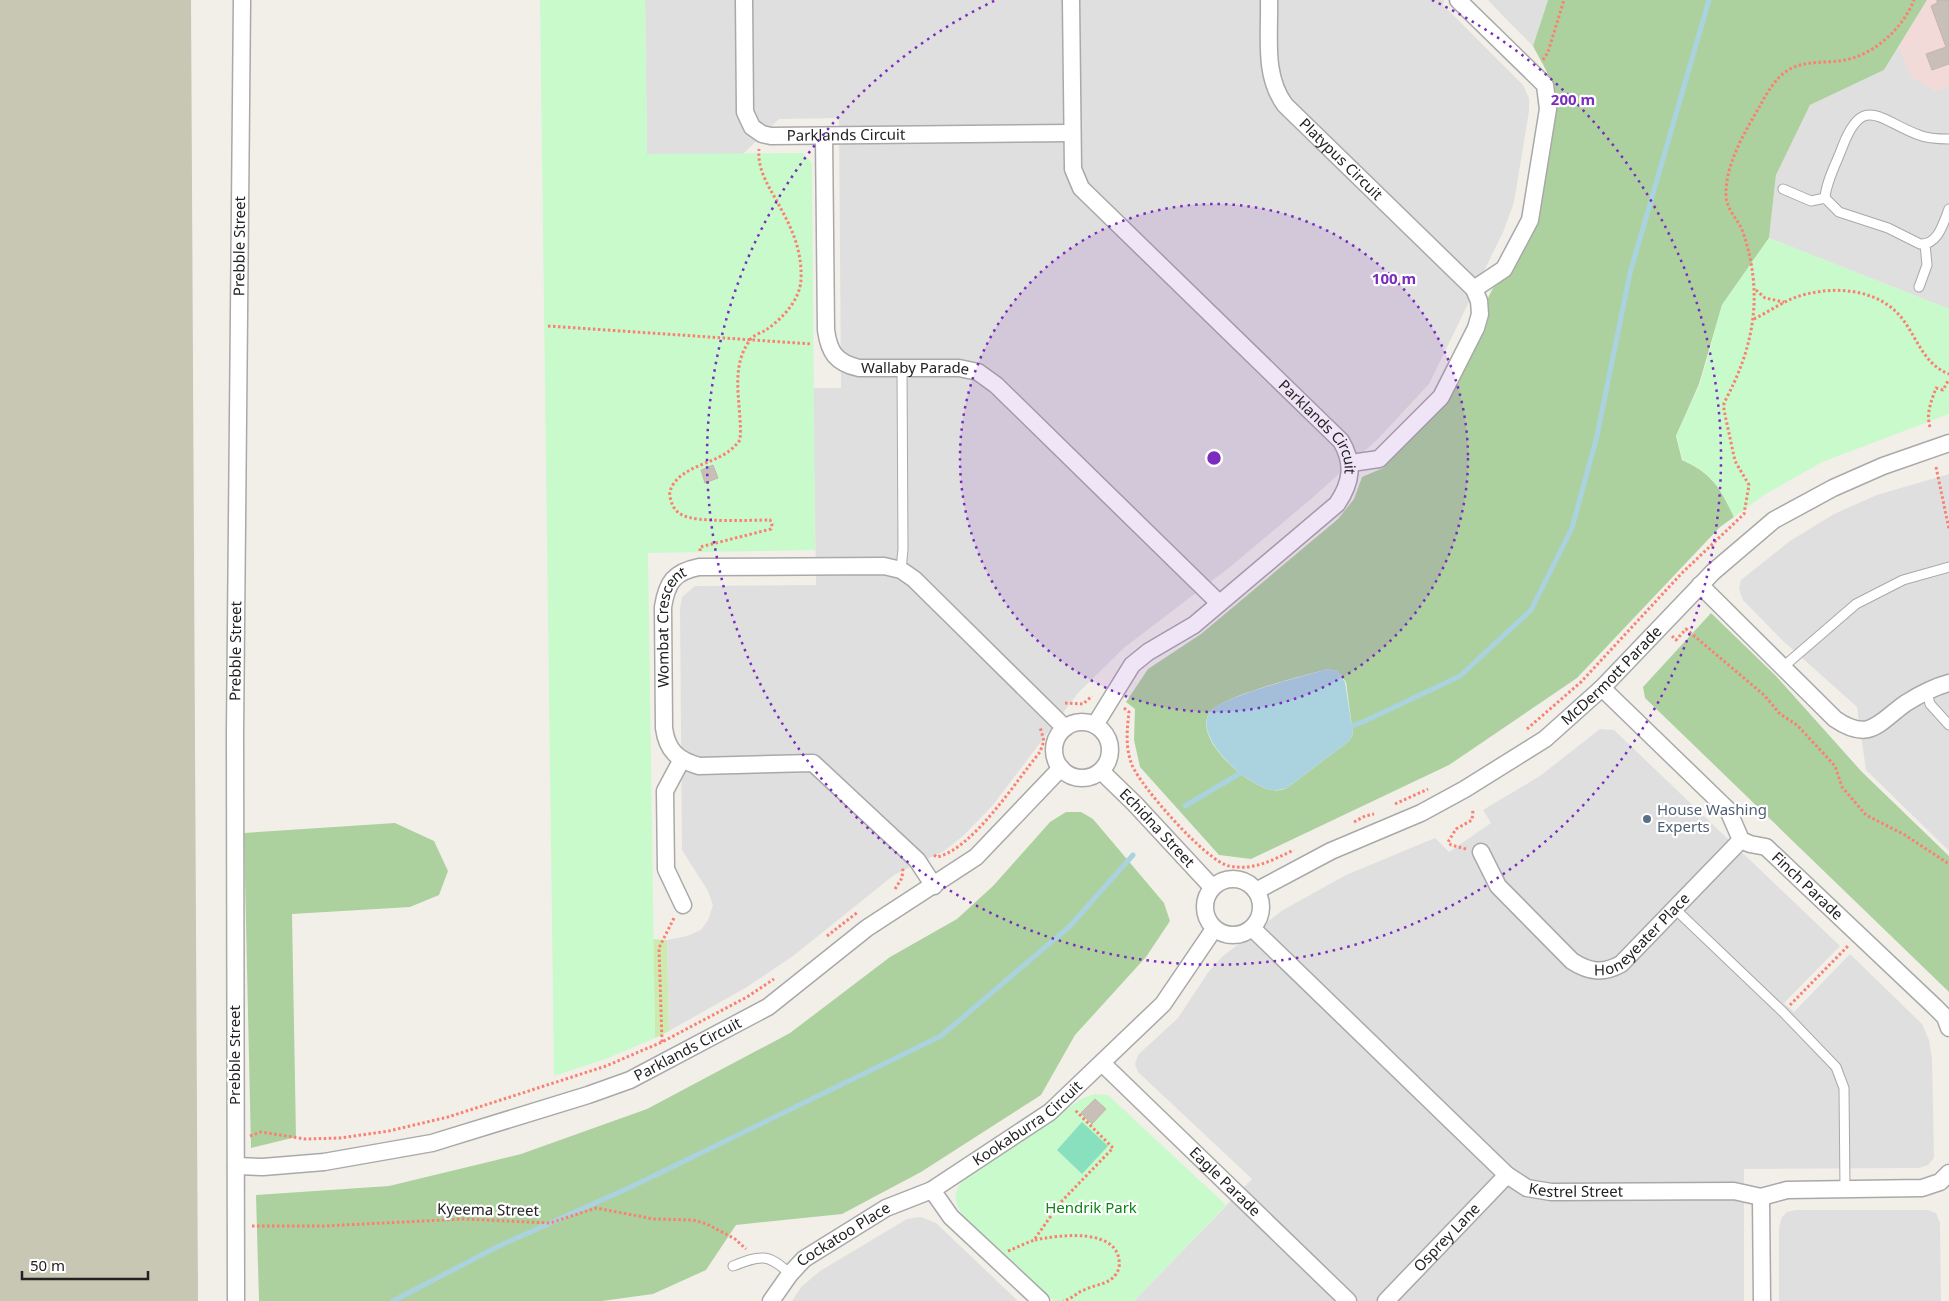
<svg xmlns="http://www.w3.org/2000/svg" width="1949" height="1301" font-family="'Noto Sans',sans-serif">
<style>
.residential{fill:#e0dfdf}
.commercial{fill:#f2dad9}
.construction{fill:#c7c7b4}
.grass{fill:#cdebb0}
.forest{fill:#add19e;fill-rule:evenodd}
.park{fill:#c8facc}
.pitch{fill:#88e0be}
.water{fill:#aad3df}
.lines{fill:none;stroke-linecap:round;stroke-linejoin:round}
.stream{stroke:#aad3df;stroke-width:5}
.building{fill:#c7bfb8;stroke:#c4b6ab}
.service-casing{stroke:#a9a9a9;stroke-width:11}
.minor-casing{stroke:#a9a9a9;stroke-width:19}
.path{stroke:#fa8072;stroke-width:3;stroke-dasharray:2.5 2.5;stroke-linecap:butt}
.service{stroke:#fff;stroke-width:9}
.minor{stroke:#fff;stroke-width:16}
.ring{fill:none;stroke:#7b2cbf;stroke-width:2.5;stroke-dasharray:2.5 5}
.service-dot{fill:#5c6f8a;stroke:#fff;stroke-width:2}
.labels{text-anchor:middle;stroke-width:4.5;stroke-linejoin:round;paint-order:stroke}
.street-label{font-size:15px;fill:#222;stroke:#fff}
.service-label{font-size:15px;fill:#4e5e75;stroke:#fff;text-anchor:start}
.park-label{font-size:15px;fill:#0c8416;stroke:#fff}
.centre{fill:#7b2cbf;stroke:#fff;stroke-width:2.5}
.ring-label{font-size:15px;text-anchor:middle;font-weight:bold;fill:#7b2cbf;stroke:#fff;stroke-width:4.5;stroke-linejoin:round;paint-order:stroke}
</style>
<rect width="100%" height="100%" fill="#f2efe9"/>
<path class="residential" d="M645,0H1444L1443,5L1523,85L1529,98V111L1514,202L1504,230L1429,384L1378,439L1311,499L1230,567L1125,647L1078,693L993,805L963,836L944,851L894,875L793,956L747,987L669,1031L667,940L687,936L701,930L708,920L713,905L708,891L682,850L680,609L682,597L695,586L816,585L813,388H841L839,118L779,119L743,154H647Z
M1488,0H1548L1533,46L1507,20Z
M1899,46L1913,78L1936,91L1949,86V309L1769,238L1776,175L1810,105L1884,70Z
M1949,474V851L1866,770L1857,707L1781,639L1743,600L1739,589L1741,580L1790,541L1834,514L1877,495Z
M1600,729L1614,730L1840,946L1784,1003L1794,1012L1850,954L1922,1024L1929,1040L1932,1059L1934,1158L1928,1165L1919,1168L1744,1169V1301H1134L1252,1179L1138,1072L1135,1064L1138,1055L1178,1018L1209,971L1223,956L1283,910L1346,875L1435,838L1449,852L1491,823L1483,810L1540,776Z
M1796,1210H1928L1936,1213L1940,1223L1941,1301H1779V1227L1782,1217L1787,1212Z
M921,1217L936,1223L1018,1301H792L801,1287L820,1271L907,1219Z"/>
<path class="commercial" d="M1927,0H1949V86L1936,91L1912,78L1899,46Z"/>
<path class="construction" d="M0,0H191L198,1301H0Z"/>
<path class="grass" d="M653,939L667,940L669,1031L655,1038Z"/>
<path class="forest" d="M1548,0H1927L1884,70L1810,105L1776,175L1769,238L1722,305L1699,384L1676,436L1682,460C1713,474 1720,488 1734,517L1720,527L1577,678L1449,765L1251,859L1219,855L1140,767L1134,740L1135,709L1126,702L1148,669L1201,634L1338,519L1354,499L1362,477L1383,468L1449,401L1487,324L1488,298L1493,288L1513,272L1539,214L1556,108C1556,84 1544,67 1533,46ZM1328,669L1337,671L1346,682L1353,734L1349,741L1287,788C1282,790 1277,791 1272,790C1248,787 1191,737 1210,712C1222,696 1305,675 1328,669Z
M1711,613L1776,676L1862,772L1949,856V992L1645,698L1643,687Z
M1066,812H1081L1093,819L1164,903L1170,921L1146,957L1075,1035L1041,1095L921,1172L842,1214L736,1225L706,1270L653,1294L602,1301H259L256,1195L389,1186L521,1154L647,1109L790,1033L890,957L957,919L993,886L1050,822Z
M395,823L434,841L448,871L439,895L410,907L292,914L296,1137L251,1148L244,833Z"/>
<path class="park" d="M540,0H645L647,154L803,153L812,163L815,550L648,553L655,1038L608,1058L554,1076Z
M1769,238L1949,309V414L1822,462L1764,495L1734,517C1720,487 1713,475 1683,460L1676,436L1700,384L1722,305Z
M1095,1094L1108,1095L1226,1205L1134,1301H1054L964,1217C952,1200 953,1192 966,1176L1083,1098Z"/>
<path class="pitch" d="M1082,1122L1108,1146L1082,1174L1057,1150Z"/>
<path class="water" d="M1328,669L1337,671L1345,682L1353,734L1349,741L1287,788C1282,789 1277,791 1272,790C1248,787 1192,737 1210,712C1222,696 1305,676 1328,669Z"/>
<g class="lines">
<path class="stream" d="M1346,728L1365,721L1460,676L1531,610L1572,528L1597,436L1630,273L1709,0
M1185,806L1244,771
M393,1301L497,1247L633,1186L941,1036L1070,926L1133,855"/>
</g>
<path class="building" d="M1937,0H1949V64L1932,70L1926,54L1946,47L1931,6L1937,3Z
M713,465L718,478L705,483L701,470Z
M1095,1099L1106,1109L1092,1124L1081,1113Z"/>
<g class="lines">
<defs>
<path id="service" d="M1783,189L1811,201L1825,198C1826,182 1836,164 1842,148C1863,92 1880,121 1919,135C1928,139 1939,139 1949,139
M1825,198L1839,212L1888,228L1920,244C1938,245 1943,224 1949,209
M1919,287L1927,265L1925,244
M901,570L903,549L902,367
M1783,667L1856,604L1903,580L1949,567
M1927,692L1930,704L1949,725
M1674,908L1783,1012L1836,1067L1844,1088L1845,1189
M733,1266C761,1255 768,1253 790,1274"/>
<g id="minor">
<path id="s1" d="M744,0L745,112L752,127L762,134L771,136L1071,133"/>
<path id="s2" d="M1071,0L1073,169L1081,188L1341,441C1354,463 1352,482 1337,504L1194,625L1148,652L1132,665L1095,725"/>
<path id="s3" d="M1269,0C1270,37 1263,75 1285,105L1474,289L1479,301L1480,314L1476,328L1441,397L1379,459L1351,463"/>
<path d="M1458,0L1545,85L1548,109L1530,220L1504,269L1474,289"/>
<path id="s4" d="M824,136L826,330C829,352 836,363 859,368H959L978,372L996,385L1219,603"/>
<path d="M1700,585L1835,719C1870,743 1879,722 1906,703C1919,695 1934,687 1949,683"/>
<path id="s5" d="M1602,688L1728,810L1741,840L1750,844L1766,847L1935,1007L1945,1017L1949,1028"/>
<circle cx="1082" cy="750" r="28"/>
<path d="M681,761L665,791L666,869L683,905"/>
<path id="s6" d="M1101,771L1135,804L1212,887"/>
<path id="s7" d="M1481,852L1498,886L1572,961C1589,972 1603,974 1621,964L1741,840"/>
<circle cx="1233" cy="907" r="28"/>
<path id="s8" d="M934,886L917,860L813,763L699,766C678,760 667,751 664,728L663,607C667,582 674,572 699,567L884,566L901,570L914,579L1065,728"/>
<path id="s9" d="M1256,891L1331,851L1421,813L1465,789L1545,739L1602,688L1713,572L1774,520L1833,488L1883,466L1949,443"/>
<path id="s10" d="M1252,928L1507,1175L1527,1188L1551,1192L1734,1191L1761,1197L1787,1190L1922,1188L1940,1182L1949,1173"/>
<path id="s11" d="M1102,1063L1348,1301"/>
<path id="s12" d="M236,1166L263,1167L324,1162L432,1143L588,1095L630,1080L768,1007L867,928L976,857L1061,768"/>
<path d="M932,1190L951,1217L1041,1301"/>
<path d="M1761,1197L1762,1301"/>
<path id="s13" d="M236,1301L235,732L242,0"/>
<path id="s14" d="M771,1301L790,1274L804,1259L886,1208L932,1190L1050,1112L1163,1004L1214,929"/>
<path id="s15" d="M1386,1301L1507,1175"/>
</g>
</defs>
<use href="#service" class="service-casing"/>
<use href="#minor" class="minor-casing"/>
<path class="path" d="M1543,60L1548,52L1564,0
M1756,290L1765,298L1784,302
M1754,319C1766,313 1778,305 1791,299C1826,285 1875,286 1901,317C1917,337 1923,364 1949,374
M548,326L812,344
M1930,427C1926,413 1931,402 1936,388L1943,390L1949,379
M1936,467L1949,529
M700,551V547L771,529L772,524L770,520C751,520 697,523 682,515C675,511 672,506 670,497C668,488 677,478 685,473C705,460 724,461 740,440C743,407 728,370 750,340C753,335 761,333 766,330C783,318 801,299 801,278C802,253 793,230 781,209C771,189 757,172 759,149
M1672,636L1676,640L1686,629L1764,695L1780,714L1797,725L1835,766L1842,787L1866,815L1905,835L1949,864
M1065,703L1083,704L1092,696
M1124,708L1129,712C1127,730 1125,747 1132,765C1141,787 1206,861 1229,866C1254,871 1272,860 1294,850
M1527,729L1581,682L1682,573L1744,514L1749,485L1735,461L1724,410V403C1754,347 1764,295 1743,232C1738,219 1726,209 1726,195C1725,164 1746,130 1761,104C1768,91 1777,76 1790,69C1805,61 1822,63 1838,61C1871,58 1902,30 1914,0
M1395,804L1428,789
M1354,822L1365,816L1374,814
M1466,849L1451,845L1448,842L1456,829L1472,820L1473,810
M934,855L937,857C973,849 1016,781 1040,752L1044,741L1040,727
M895,889L902,878L903,868
M827,936L858,912
M1790,1005L1849,945
M662,1042L659,948L674,918
M250,1136L261,1132L305,1139L340,1138L389,1131L448,1117L606,1066L662,1042L747,997L774,979
M252,1226H323L463,1219L550,1223L596,1208L654,1219L693,1220L707,1224L735,1239L746,1249
M1035,1240C1058,1235 1124,1226 1119,1268C1113,1285 1098,1283 1084,1290C1076,1293 1072,1299 1063,1301
M1008,1251L1034,1240L1060,1203L1113,1148L1075,1110"/>
<use href="#service" class="service"/>
<use href="#minor" class="minor"/>
</g>
<circle cx="1214" cy="458" r="254" fill="#7b2cbf" fill-opacity=".12"/>
<g class="ring">
<circle cx="1214" cy="458" r="254"/>
<path d="M1432 0A507 507 0 1 1 996 0"/>
</g>
<circle class="service-dot" cx="1647" cy="819" r="5"/>
<g class="labels">
<g class="street-label">
<text dy="5" stroke="none"><textPath href="#s1" startOffset="225">Parklands Circuit</textPath></text>
<text dy="5" stroke="none"><textPath href="#s3" startOffset="186">Platypus Circuit</textPath></text>
<text dy="5" stroke="none"><textPath href="#s13" startOffset="1055">Prebble Street</textPath></text>
<text dy="5" stroke="none"><textPath href="#s4" startOffset="305">Wallaby Parade</textPath></text>
<text dy="5" stroke="none"><textPath href="#s2" startOffset="528">Parklands Circuit</textPath></text>
<text dy="5" stroke="none"><textPath href="#s8" startOffset="446">Wombat Crescent</textPath></text>
<text dy="5" stroke="none"><textPath href="#s13" startOffset="650">Prebble Street</textPath></text>
<text dy="5" stroke="none"><textPath href="#s9" startOffset="419">McDermott Parade</textPath></text>
<text dy="5" stroke="none"><textPath href="#s6" startOffset="80">Echidna Street</textPath></text>
<text dy="5" stroke="none"><textPath href="#s5" startOffset="291">Finch Parade</textPath></text>
<text dy="5" stroke="none"><textPath href="#s7" startOffset="229">Honeyeater Place</textPath></text>
<text dy="5" stroke="none"><textPath href="#s12" startOffset="471">Parklands Circuit</textPath></text>
<text transform="translate(235 1055) rotate(-90)" y="5">Prebble Street</text>
<text dy="5" stroke="none"><textPath href="#s14" startOffset="316">Kookaburra Circuit</textPath></text>
<text dy="5" stroke="none"><textPath href="#s11" startOffset="171">Eagle Parade</textPath></text>
<text dy="5" stroke="none"><textPath href="#s10" startOffset="428">Kestrel Street</textPath></text>
<text transform="translate(488 1210) rotate(1)" y="5">Kyeema Street</text>
<text dy="5" stroke="none"><textPath href="#s14" startOffset="100">Cockatoo Place</textPath></text>
<text dy="5" stroke="none"><textPath href="#s15" startOffset="88">Osprey Lane</textPath></text>
</g>
<g class="service-label">
<text x="1657" y="815">House Washing<tspan x="1657" dy="17">Experts</tspan></text>
</g>
<g class="park-label">
<text x="1091" y="1213">Hendrik Park</text>
</g>
</g>
<circle cx="1214" cy="458" r="8" class="centre"/>
<g class="ring-label">
<text x="1573" y="105">200 m</text>
<text x="1394" y="284">100 m</text>
</g>
<path d="M22 1271v8h126v-8" fill="none" stroke="#222222" stroke-width="2.5"/>
<text x="30" y="1271" font-size="15" fill="#222222" stroke="#ffffff" stroke-width="4" paint-order="stroke">50 m</text>
</svg>
